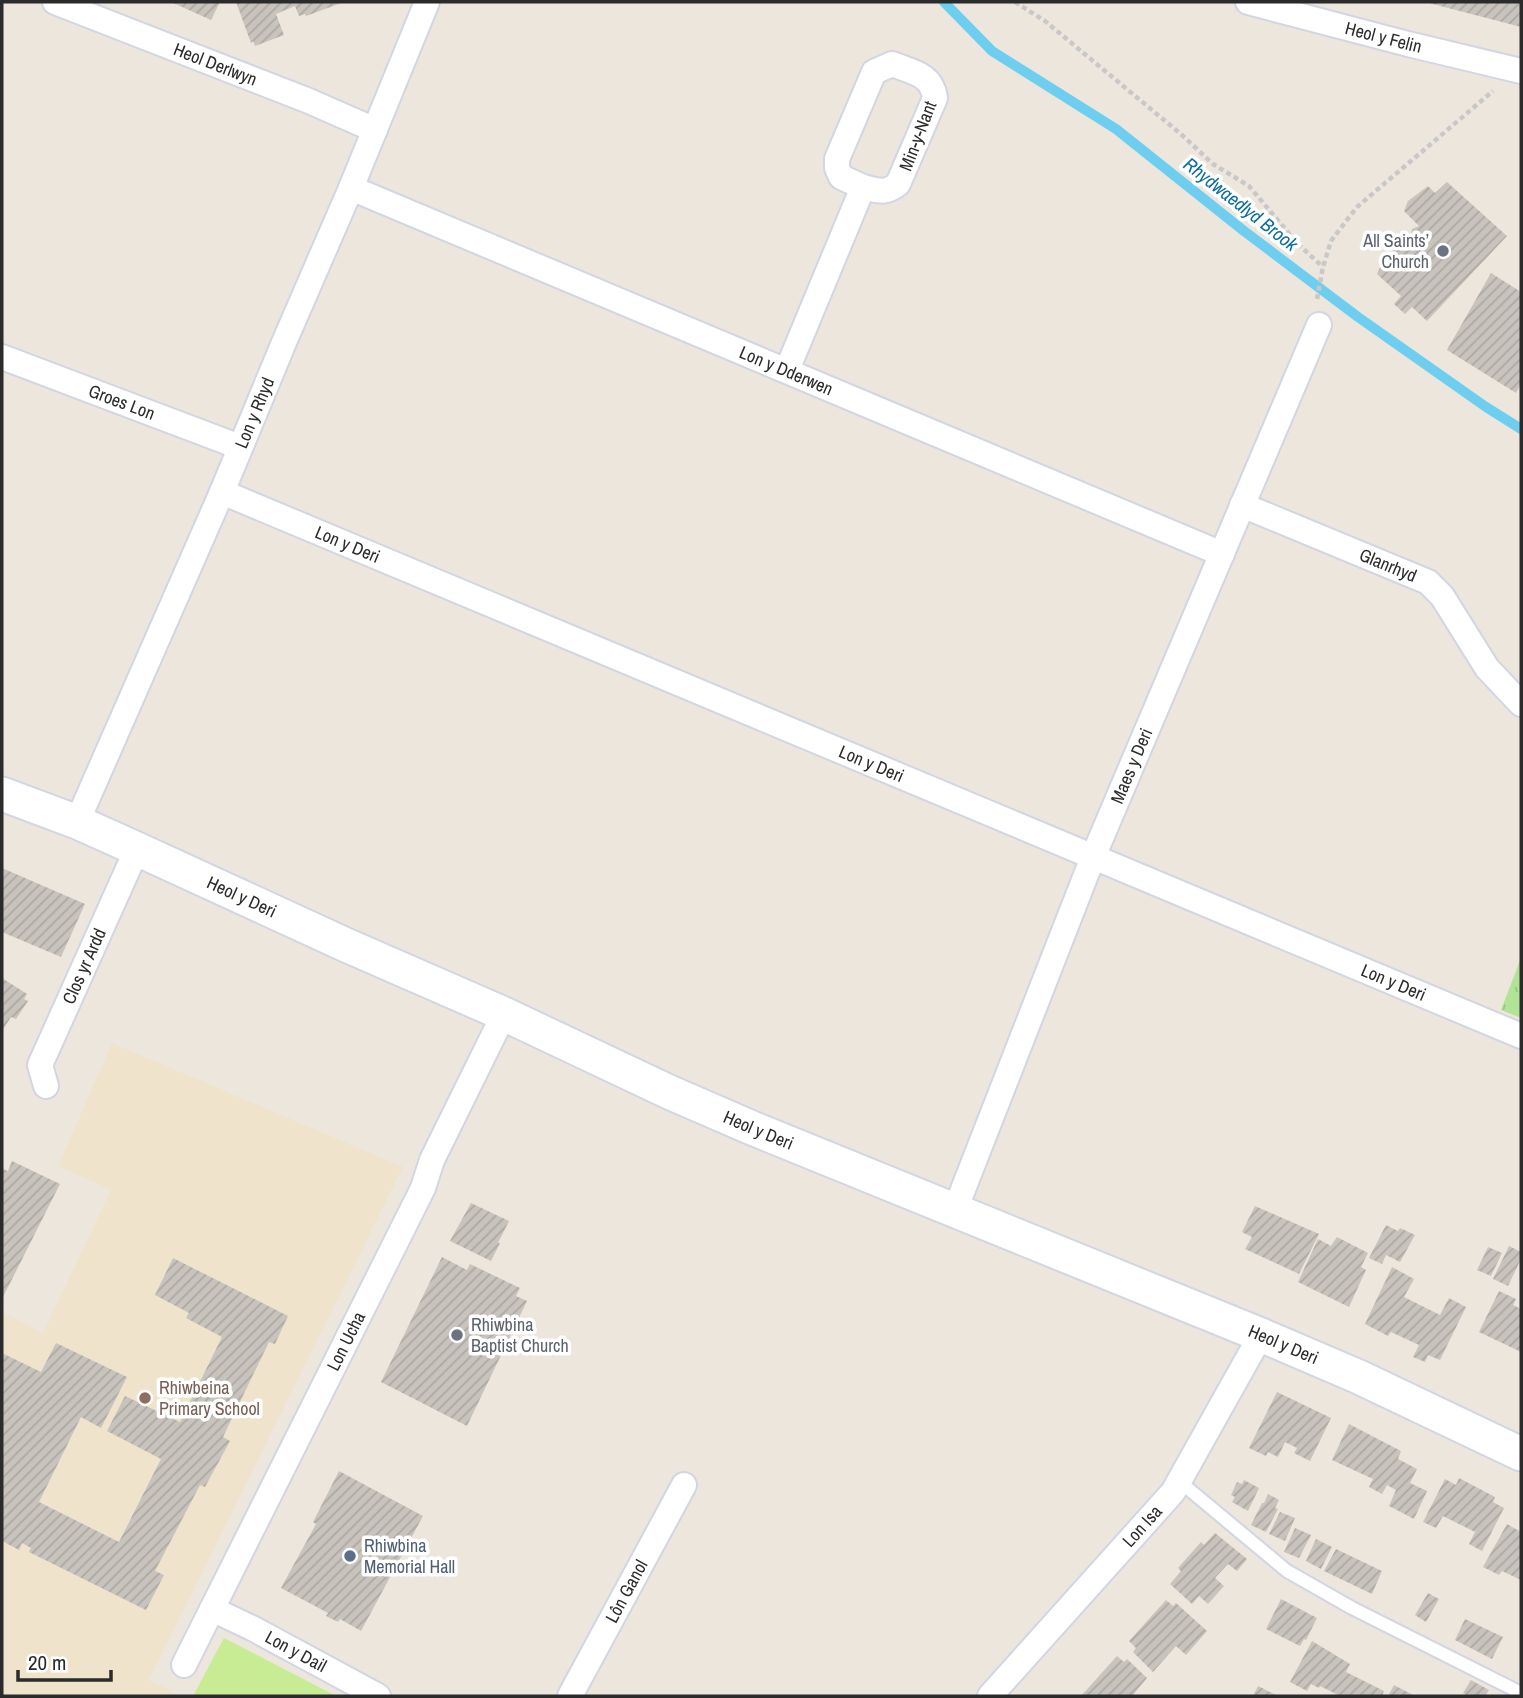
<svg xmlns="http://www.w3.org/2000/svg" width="1523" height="1698" font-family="'Archivo Narrow',sans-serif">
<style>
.education{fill:#efe3cc}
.grass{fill:url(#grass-tufts)}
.pitch{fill:#c7ec94}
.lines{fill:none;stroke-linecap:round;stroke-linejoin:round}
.stream{stroke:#6ecef0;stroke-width:10}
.building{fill:url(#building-hatch)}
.lane-casing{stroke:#d2d5e4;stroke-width:16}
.street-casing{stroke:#d2d5e4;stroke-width:28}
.secondary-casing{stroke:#d2d5e4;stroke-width:37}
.path{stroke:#c8c8c8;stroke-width:4.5;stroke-dasharray:5 3.5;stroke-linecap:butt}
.lane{stroke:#fff;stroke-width:12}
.street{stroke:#fff;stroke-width:24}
.secondary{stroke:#fff;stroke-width:33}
.worship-dot{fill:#6b7280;stroke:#fff;stroke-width:2.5}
.education-dot{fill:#8d6e63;stroke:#fff;stroke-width:2.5}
.service-dot{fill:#5c6f8a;stroke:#fff;stroke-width:2.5}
.labels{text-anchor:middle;stroke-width:7;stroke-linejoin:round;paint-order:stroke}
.street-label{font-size:18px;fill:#2b2b2b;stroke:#fff}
.worship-label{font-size:18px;fill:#5b616d;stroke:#fff;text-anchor:end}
.education-label{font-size:18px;fill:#785e54;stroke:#fff;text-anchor:start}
.service-label{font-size:18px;fill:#4e5e75;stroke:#fff;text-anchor:start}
.water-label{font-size:19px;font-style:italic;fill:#0b6c9e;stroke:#fff}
</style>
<defs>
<pattern id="grass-tufts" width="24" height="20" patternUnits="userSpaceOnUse" patternTransform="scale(1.75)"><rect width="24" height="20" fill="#b2e498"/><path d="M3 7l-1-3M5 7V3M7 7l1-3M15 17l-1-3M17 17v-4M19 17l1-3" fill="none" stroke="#99c483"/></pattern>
<pattern id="building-hatch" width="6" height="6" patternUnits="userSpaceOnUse" patternTransform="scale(1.75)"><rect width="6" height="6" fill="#c8c3bc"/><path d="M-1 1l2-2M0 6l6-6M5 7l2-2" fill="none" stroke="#aca8a2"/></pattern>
</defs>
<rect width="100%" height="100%" fill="#ede6dc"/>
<path class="education" d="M112,1043L403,1167L149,1680L180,1696H2V1312L43,1333L111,1190L58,1166Z"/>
<path class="grass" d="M1521,958V1018L1501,1010Z"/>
<path class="pitch" d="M224,1638L336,1696H193Z"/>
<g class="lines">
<path class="stream" d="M944,2L992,51L1116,129L1244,231L1358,317L1486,407L1521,429"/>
</g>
<path class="building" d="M171,2H220L211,20Z
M236,2H344L306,16L305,14L299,16L295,6L276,14L284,35L255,46L253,41L251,43Z
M1429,2H1521V27L1429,3Z
M1447,182L1507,236L1427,321L1412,307L1405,314L1394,304L1401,296L1377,274L1385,256L1389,259L1396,245L1400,247L1407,233L1411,235L1412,229L1419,226L1404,211L1408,201L1428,186L1435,193Z
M1491,273L1521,292V384L1516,393L1447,350Z
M2,868L85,904L61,957L2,932Z
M2,978L27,994L24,999L28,1001L16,1019L11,1017L2,1031Z
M12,1161L60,1184L2,1299V1171L3,1169L8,1171Z
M471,1203L509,1221L498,1243H500L491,1261L450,1241Z
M1255,1206L1319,1234L1299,1274L1245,1249L1252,1237L1242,1232Z
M1386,1225L1398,1231L1400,1228L1415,1235L1400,1262L1386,1255L1382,1264L1369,1258Z
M1337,1237L1368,1253L1361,1267L1366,1270L1349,1307L1298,1282L1318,1239L1331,1246Z
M1509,1246L1521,1252V1259L1508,1286L1493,1279Z
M1488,1247L1502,1253L1491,1276L1477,1270Z
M442,1257L467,1270L470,1264L520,1288L516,1296L527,1301L467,1426L381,1382Z
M173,1258L288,1316L275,1344L269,1342L223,1437L230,1441L205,1487L200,1485L155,1571L164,1575L146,1610L29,1552L31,1548L22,1543L19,1550L2,1541V1353L41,1372L56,1343L127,1377L101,1428L81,1417L39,1502L119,1542L161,1459L107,1431L125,1396L180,1422L222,1337L186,1318L189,1313L155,1295Z
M1392,1267L1414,1279L1404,1297L1440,1315L1449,1298L1466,1307L1440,1360L1428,1355L1425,1362L1413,1357L1419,1345L1391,1332L1388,1336L1365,1324Z
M1499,1291L1516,1299L1513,1305L1521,1309V1352L1479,1332Z
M1277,1392L1331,1418L1310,1461L1294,1453L1297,1448L1285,1442L1278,1457L1268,1452L1266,1456L1249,1448Z
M1349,1424L1401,1451L1398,1459L1417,1469L1410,1483L1427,1491L1414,1519L1389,1506L1396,1490L1387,1485L1382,1494L1369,1487L1373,1479L1332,1460Z
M339,1471L423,1516L361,1631L340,1619L338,1622L326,1616L328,1613L281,1588L316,1524L313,1522Z
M1459,1478L1495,1497L1493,1502L1504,1508L1482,1551L1469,1544L1475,1532L1443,1516L1436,1528L1423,1522L1445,1479L1456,1485Z
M1244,1480L1259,1488L1248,1511L1232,1502L1235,1497L1231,1495L1237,1482L1242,1484Z
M1268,1494L1279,1500L1275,1508L1278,1509L1266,1532L1251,1525L1262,1503H1264Z
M1280,1512L1295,1518L1285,1541L1269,1534Z
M1507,1524L1521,1532V1580L1502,1571L1499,1575L1483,1567Z
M1295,1528L1311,1535L1299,1558L1284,1552Z
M1215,1533L1247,1559L1237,1571L1228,1564L1215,1578L1224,1586L1208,1604L1199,1596L1192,1604L1170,1584L1181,1571L1178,1568L1201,1542L1204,1545Z
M1316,1539L1332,1547L1321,1569L1306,1561Z
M1336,1549L1382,1571L1372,1594L1324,1571Z
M1428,1593L1439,1599L1426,1622L1415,1615Z
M1281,1599L1317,1618L1306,1640L1304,1639L1300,1646L1266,1629Z
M1166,1600L1173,1606L1176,1603L1207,1631L1186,1655L1176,1646L1153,1672L1133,1652L1136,1648L1129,1641Z
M1465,1619L1503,1637L1492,1659L1455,1640Z
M1312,1641L1350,1664L1346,1672L1384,1691L1382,1696H1340L1320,1686L1319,1688L1311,1684L1307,1691L1290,1682Z
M1117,1656L1124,1662L1127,1659L1147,1678L1132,1696H1081Z
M1471,1680L1489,1690L1485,1696H1468L1463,1693Z
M1394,1685L1415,1696H1388Z
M1258,1686L1278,1696H1253Z"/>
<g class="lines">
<defs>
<path id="lane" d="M1179,1481L1287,1571L1352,1608L1521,1693"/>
<g id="street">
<path id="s1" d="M55,2L309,101L375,130"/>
<path id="s2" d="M1248,2L1408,44L1521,71"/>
<path id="s3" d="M351,188L1222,554"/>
<path id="s4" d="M2,357L240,447"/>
<path d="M787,370L863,187L841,177L837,168V159L874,72L892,64C912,72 932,74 935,98L898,184C885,194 879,191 863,187"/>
<path id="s5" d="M222,492L1521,1036"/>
<path id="s6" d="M1242,505L1428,582L1442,596L1487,668L1521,704"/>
<path id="s7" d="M77,822L222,492L285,340L351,188L427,2"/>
<path id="s8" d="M46,1086L40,1065L137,849"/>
<path id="s9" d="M955,1210L1093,857L1319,325"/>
<path id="s10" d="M212,1609L254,1629L378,1696"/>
<path id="s11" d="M184,1665L397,1240L423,1188L432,1160L504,1014"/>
<path id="s12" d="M570,1696L684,1485"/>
<path id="s13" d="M990,1696L1173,1492L1261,1335"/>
</g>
<g id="secondary">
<path id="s14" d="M2,794L77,822L137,849L346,945L504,1014L669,1092L752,1128L1261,1335L1359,1377L1521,1454"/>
</g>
</defs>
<use href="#lane" class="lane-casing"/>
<use href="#street" class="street-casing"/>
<use href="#secondary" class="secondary-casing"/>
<path class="path" d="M1015,2L1045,21L1182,135L1213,164L1249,186L1297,243L1323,267
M1317,299L1323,267L1331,241L1357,207L1493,91"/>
<use href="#lane" class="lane"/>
<use href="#street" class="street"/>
<use href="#secondary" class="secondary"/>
</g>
<g class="worship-dot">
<circle cx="1443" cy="251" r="7"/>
<circle cx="457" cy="1335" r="7"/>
</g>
<circle class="education-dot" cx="145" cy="1398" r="7"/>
<circle class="service-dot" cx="350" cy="1556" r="7"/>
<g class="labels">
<g class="street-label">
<text dy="6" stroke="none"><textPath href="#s2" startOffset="140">Heol y Felin</textPath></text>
<text dy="6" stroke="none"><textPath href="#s1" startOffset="172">Heol Derlwyn</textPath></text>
<text transform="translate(918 136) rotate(-69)" y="6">Min-y-Nant</text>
<text dy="6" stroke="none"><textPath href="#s3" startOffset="472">Lon y Dderwen</textPath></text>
<text dy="6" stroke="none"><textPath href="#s4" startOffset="128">Groes Lon</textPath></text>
<text dy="6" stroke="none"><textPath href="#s7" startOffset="446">Lon y Rhyd</textPath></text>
<text dy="6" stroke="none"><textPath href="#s5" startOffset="136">Lon y Deri</textPath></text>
<text dy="6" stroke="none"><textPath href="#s6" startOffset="158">Glanrhyd</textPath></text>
<text dy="6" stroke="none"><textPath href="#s5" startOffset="704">Lon y Deri</textPath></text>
<text dy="6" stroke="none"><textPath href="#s9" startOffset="478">Maes y Deri</textPath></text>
<text dy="6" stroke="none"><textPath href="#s14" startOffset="261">Heol y Deri</textPath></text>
<text dy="6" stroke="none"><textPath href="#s8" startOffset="130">Clos yr Ardd</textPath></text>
<text dy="6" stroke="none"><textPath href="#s5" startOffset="1270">Lon y Deri</textPath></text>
<text dy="6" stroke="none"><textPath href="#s14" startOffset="828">Heol y Deri</textPath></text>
<text dy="6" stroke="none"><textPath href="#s11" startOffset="362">Lon Ucha</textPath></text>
<text dy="6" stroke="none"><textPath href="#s14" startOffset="1395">Heol y Deri</textPath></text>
<text dy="6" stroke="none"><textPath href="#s13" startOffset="228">Lon Isa</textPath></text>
<text dy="6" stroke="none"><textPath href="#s12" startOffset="119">Lôn Ganol</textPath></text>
<text dy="6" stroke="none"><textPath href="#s10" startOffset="94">Lon y Dail</textPath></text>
</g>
<g class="worship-label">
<text x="1429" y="247">All Saints’<tspan x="1429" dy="21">Church</tspan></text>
<text x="471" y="1331" text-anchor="start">Rhiwbina<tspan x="471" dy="21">Baptist Church</tspan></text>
</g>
<g class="education-label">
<text x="159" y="1394">Rhiwbeina<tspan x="159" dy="21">Primary School</tspan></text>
</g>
<g class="service-label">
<text x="364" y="1552">Rhiwbina<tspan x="364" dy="21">Memorial Hall</tspan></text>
</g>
<g class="water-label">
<text transform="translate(1241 204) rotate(38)" y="7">Rhydwaedlyd Brook</text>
</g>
</g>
<rect width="1523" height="1698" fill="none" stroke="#2b2b2b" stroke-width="7"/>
<path d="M18 1670v10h93v-10" fill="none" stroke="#2b2b2b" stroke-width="3.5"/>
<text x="28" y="1670" font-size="21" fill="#2b2b2b" stroke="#ffffff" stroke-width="5" paint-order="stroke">20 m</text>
</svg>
